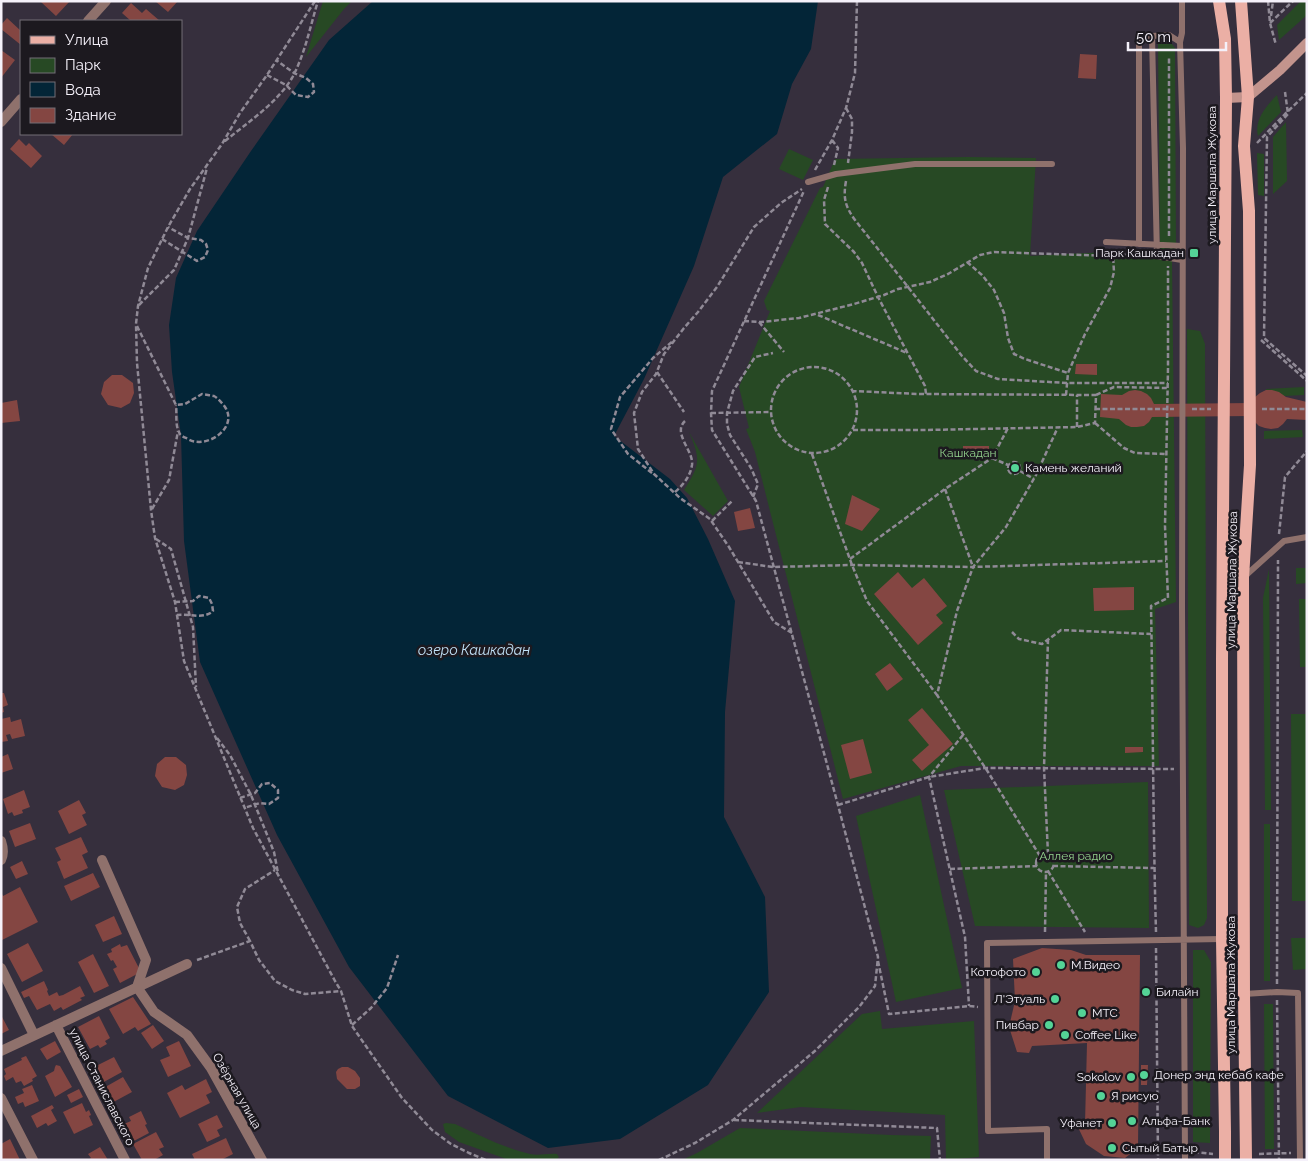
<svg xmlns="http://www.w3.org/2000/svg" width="1308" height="1161" font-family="Raleway,sans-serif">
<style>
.green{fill:#274924}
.water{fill:#032537}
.building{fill:#844642}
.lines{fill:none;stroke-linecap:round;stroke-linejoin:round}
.path{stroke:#908a96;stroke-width:2.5;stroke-dasharray:5 2.5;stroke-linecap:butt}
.lane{stroke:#8f716c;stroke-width:6}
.street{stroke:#8f716c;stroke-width:10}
.secondary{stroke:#c3948d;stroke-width:10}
.primary{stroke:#ebafa5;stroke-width:12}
.poi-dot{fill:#54d396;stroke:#1c191f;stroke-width:2}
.labels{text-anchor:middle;stroke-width:5;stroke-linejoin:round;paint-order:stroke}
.street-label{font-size:12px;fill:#f5f1fa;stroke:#1c191f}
.poi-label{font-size:12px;fill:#f5f1fa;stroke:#1c191f;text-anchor:start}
.park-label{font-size:12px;fill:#93d28d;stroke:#1c191f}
.water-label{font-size:14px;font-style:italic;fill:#c2e3f9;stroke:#1c191f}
</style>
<rect width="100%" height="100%" fill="#362f3d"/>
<path class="green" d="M323,1H352L344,9L306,57Z
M1301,1H1307V15L1279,40L1277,25Z
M1158,43L1172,44L1175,48L1176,251L1168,256L1160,252Z
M1277,95L1281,112L1258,136C1254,120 1266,106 1277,95Z
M1286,122L1287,181L1273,194V137Z
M789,149L813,160L803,180L779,169Z
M1257,153L1264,154V196L1258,195Z
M968,157L1036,158L1030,256L1106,252L1172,261L1176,602L1155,609L1159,766H961L843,799L755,452L746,429L749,428L739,387L770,311L767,310L764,301L820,188L823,187L835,159Z
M1187,329L1200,331L1205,344L1207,918L1204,925L1198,928L1189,925Z
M1304,387V395L1266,397V389Z
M1302,430L1303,437L1264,439V431Z
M689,432L728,501L713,516L684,490C700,465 701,460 689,432Z
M1296,568H1307V583L1296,584Z
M1269,569L1271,810H1265L1263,598Z
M1299,599H1307V667H1300Z
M1291,714H1307V901H1292Z
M1148,782L1149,928L975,926L944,790Z
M920,795L962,988L896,1002L856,816Z
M1264,824H1270V981H1264Z
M1307,938V969L1293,970L1291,938Z
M1193,950H1204L1211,962L1210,1143L1193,1142Z
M1264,1004H1273L1274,1149H1265Z
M880,1011L882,1029L974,1021L979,1157L946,1160L945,1115L801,1107L757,1113L862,1014Z
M446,1123L455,1124C479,1135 504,1148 530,1154C539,1156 548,1153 557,1154L559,1157L556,1160H509L459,1142L445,1132L443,1124Z
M740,1128L891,1135L931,1136L930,1160H682L697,1153Z"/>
<path class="water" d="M373,1H818L811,49L792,84L777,134L723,177L694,266L644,379L614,436L670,479L687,498L708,539L735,601L725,712L724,817L765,897L769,992L708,1085L620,1139L548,1148L448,1096L349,967L277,835L200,662L184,541L181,435L172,372L169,325L176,278L197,231L251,151L329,40Z"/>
<path class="building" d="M42,1H70L56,16L41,2Z
M155,1H178L168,12Z
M131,3L142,13L146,9L160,21H131L122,13Z
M7,18L21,31V45L1,29V25Z
M1,50L15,60L1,78Z
M1080,54L1097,55L1096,79L1078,78Z
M51,134H73L64,145Z
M19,139L26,146L29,143L42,156L31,168L10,149Z
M1076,364H1097V375L1075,374Z
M112,375H122L133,383L134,393L130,403L121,408L108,405L101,394L104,382Z
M1135,390L1141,391L1147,394L1151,398L1154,404L1252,403L1255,397L1260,393L1266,390H1272L1279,392L1286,397L1307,402V420L1287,419L1283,424L1278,428L1271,429L1265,428L1259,426L1254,421L1251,416L1152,417L1149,422L1144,426L1137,427H1131L1126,425L1119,419L1100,417L1101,394L1122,395L1129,391Z
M17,400L20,421L1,423V403Z
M963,446H989V455L963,454Z
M852,495L880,509L862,531L845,524Z
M750,508L755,528L738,531L734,512Z
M898,572L912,588L924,578L947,606L936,615L943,623L918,645L874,594Z
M1134,587V610L1094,611L1093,588Z
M890,663L903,679L887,691L875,674Z
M1,693H4L8,705L3,707L4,712L1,713Z
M922,708L953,744L922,771L912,760L929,745L908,720Z
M10,717L11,722L21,719L25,736L12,739L10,734L6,735L8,741L1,742V719Z
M863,739L872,773L850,779L841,745Z
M1125,747H1143V752L1125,753Z
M8,754L13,769L1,773V757Z
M165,757H176L186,765L187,775L184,785L175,790L162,787L155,776L157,764Z
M24,790L30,807L22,810L23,813L14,816L12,812L8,814L3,799Z
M79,800L86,813L82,815L87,825L69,834L58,811Z
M30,823L36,839L15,847L9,831Z
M81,837L88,852L82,855L88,868L64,879L57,862L61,860L55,848Z
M22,861L28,874L16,879L10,867Z
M93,873L100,887L71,901L64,886Z
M20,887L38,922L2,940L1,938V892L3,896Z
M114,916L122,934L103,942L95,925Z
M28,943L43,971L22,982L7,954Z
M120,944L121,947L127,945L141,972L120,983L113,969L117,967L113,960L111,961L107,954L112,952L111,949Z
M1042,948L1071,950L1086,955H1140L1138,1148L1125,1158L1104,1156L1086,1144L1076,1123L1085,1124L1087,1043L1032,1046L1029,1053L1017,1052L1009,1027L1015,1001L1013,959Z
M93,954L109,986L94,993L78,962Z
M44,981L48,990L47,991L49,996L57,992L59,996L63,995L80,986L85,996L80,998L82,1000L63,1010L61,1007L54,1011L50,1004L37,1010L29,996L24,998L21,992Z
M133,997L151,1024L138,1031L135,1027L123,1034L109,1009Z
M1,1015L9,1030L1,1034Z
M99,1016L110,1038L105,1041L107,1044L100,1048L98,1045L90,1049L78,1027Z
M153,1025L164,1041L152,1049L141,1033Z
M55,1041L61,1052L47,1060L40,1049Z
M179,1041L191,1066L168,1077L160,1060L170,1056L166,1047Z
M26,1056L37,1076L32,1079L33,1081L24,1086L21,1081L16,1083L13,1077L6,1081L4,1076L6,1074L4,1069L22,1060L21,1058Z
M114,1057L122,1072L102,1083L94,1067Z
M56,1065L60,1066L72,1087L55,1097L45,1076L54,1071L55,1067Z
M1141,1065H1148L1147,1085H1141Z
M342,1067H348L355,1071L360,1078V1086L355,1089H347L337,1079L336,1072L338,1069Z
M123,1077L132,1092L108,1105L100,1090Z
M206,1079L212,1092L206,1095L210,1103L180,1118L167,1093L182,1085L185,1090Z
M32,1085L39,1101L25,1107L23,1102L18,1104L15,1097L24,1093L22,1089Z
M79,1089L83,1097L71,1103L67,1095Z
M82,1103L86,1112L89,1110L91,1115L89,1116L93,1125L74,1134L63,1112Z
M52,1105L54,1108L51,1110L57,1121L48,1126L46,1123L37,1128L31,1116Z
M141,1111L147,1124L145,1125L149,1133L132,1142L124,1124L131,1121L129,1117Z
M217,1115L223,1127L217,1130L220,1136L207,1142L198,1124Z
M156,1132L164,1147L159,1149L163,1155L154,1160H142L133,1144Z
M226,1138L233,1154L221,1160H195L192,1154Z
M10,1139L20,1160H1V1144Z
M100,1147L108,1160H88L91,1158L88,1154Z"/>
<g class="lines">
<path class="path" d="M315,1L267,75L240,113L222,144L190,189L168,227L148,268L138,306L136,324L137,363L151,510L155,538L175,602L184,661L253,828L335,981L341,991L352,1026L402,1098L432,1130L451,1144L469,1153L486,1160
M1268,1L1270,23L1276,45
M1271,16L1273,1
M1270,23L1293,1
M267,75L286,85L296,95L308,97L314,92L313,84L306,78L294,73L276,60
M1285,92L1288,114L1267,137L1264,338L1307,376
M846,108L852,119V132L848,163
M832,140L838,148L834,165
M225,141C247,123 277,103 292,78C305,54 310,27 318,1
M1257,143L1285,114L1307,93
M815,170L832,140L846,108L855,73L857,1
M846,181C843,198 845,206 855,220L908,287L962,356L976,371L998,379L1067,383H1168
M828,187L824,200L825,224L854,252L862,263L878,297L925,386L926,394
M1169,236V56
M162,239L197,261L205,257L208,250L206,244L201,240L188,238L168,227
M967,262L982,275L994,290L1004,313L1008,338L1014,354L1025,359L1068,373
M139,305L174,270L188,238L207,168
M818,315L907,353
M744,321L761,322L799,318L854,304L884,295L898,289L930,282L948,274L980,255L994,252L1113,256L1135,254
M759,322L784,352
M137,326L176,405L185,404L202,394C206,395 210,395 214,396C218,398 222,403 225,407C239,428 206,450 188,439C184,437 180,436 179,432C175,425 177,413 176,405
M1261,340L1307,381
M771 410a43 43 0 1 1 86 0a43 43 0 1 1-86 0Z
M657,372L684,412
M1066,395L1068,373L1085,334L1110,288L1114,272L1113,256
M1096,395L1114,387L1168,388
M1095,409H1174
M1192,409H1211
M1262,409H1307
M711,413L771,412
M1095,423L1124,448L1135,453L1167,454
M1077,427V395
M853,430H926L1077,427L1095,423L1096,395L918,394L853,391
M812,454L852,565L867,601L937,695
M992,458L1008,465
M1008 468a6 6 0 1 1 12 0a6 6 0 1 1-12 0Z
M1020,471L1034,479
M652,473L628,454L611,429L620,397L653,358L674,340
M945,489L973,567
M675,492C683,485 690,477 692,465C694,451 672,433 685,421
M753,497L758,484L751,468L730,435L727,424V413L733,391L755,357L773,353
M152,509L169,480L178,431
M712,521L732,501
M1279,534L1285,477L1307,451
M156,539L171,549L193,627L196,687
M850,559L945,489L992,458L1008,428
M738,562L773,567L852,565L973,567L1166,561
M175,602L193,601L199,596L209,598L212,604L213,611C203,620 190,613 177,615
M1012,632L1019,639L1042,644L1061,630L1151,634
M792,633L774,622L729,547L710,519L680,498L654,474L638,449L634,413L642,392L656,374L664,354L684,328L698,312L717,287L754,227L781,203L802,189
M963,735L929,777L965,937L969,1006
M217,738L230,755L251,795L274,852L278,873
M240,798L255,793L262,784L270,783L278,790V798L269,804L260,803L244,808
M838,805L929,777L985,768L1174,769
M1048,854L1044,768L1048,640
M1036 863a9 9 0 1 1 18 0a9 9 0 1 1-18 0Z
M1040,856L988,772L937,695L957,611L973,567L1006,527L1036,475L1058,427
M1053,866L1154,868
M950,869L1037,866
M1048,871L1085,932
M1045,932L1046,871
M1156,932C1153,824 1153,715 1151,606L1168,598L1165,526L1168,368V266
M250,941L240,923L237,907L245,889L275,870
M1156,948L1158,1160
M197,960L250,941L259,960L275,981L292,990L305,994L341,991
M878,961L889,1014L969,1006L978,1007
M1277,984L1278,560
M1277,1000L1279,1160
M352,1025L371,1008L387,988L398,955
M734,1120L937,1128L940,1160
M1138,1148L1176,1151
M1194,1152L1213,1154
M1259,1154L1291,1153
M659,1160L695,1143L733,1120L816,1050L859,1007L875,986L878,957L838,805L756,501L712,430L711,413L712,391L804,191"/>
<path class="lane" d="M1182,1V33L1180,42L1169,35L1152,36L1157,256L1182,260
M1180,42L1183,148L1182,607L1185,1160
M808,182L836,174L915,164H1052
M1106,242L1182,246
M1139,244V42L1152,36
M1244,577L1284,541L1307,537
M1244,994L1277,992L1298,993L1300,1160
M1047,1160V1129L988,1131L987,943L1222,939"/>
<path class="street" d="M88,21L106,1
M1,122L21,99
M1,841C3,847 4,854 1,860
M102,860L146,960L137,987L154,1012L187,1035L211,1068L262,1160
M1,968L34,1035
M56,1025L125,1160
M1,1051L187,964
M1,1098L33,1160"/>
<path class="secondary" d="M1226,98L1248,97L1280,70L1307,43"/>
<path class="primary" d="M1219,1L1225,39L1226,98L1222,659V939L1225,1131V1160
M1241,1L1248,97L1244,146L1249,211L1250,465L1243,578L1244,994L1246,1160"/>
</g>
<g class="poi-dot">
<rect x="1189" y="248" width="10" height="10" rx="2.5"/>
<circle cx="1015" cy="468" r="5"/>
<circle cx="1061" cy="965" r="5"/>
<circle cx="1036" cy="972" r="5"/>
<circle cx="1146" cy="992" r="5"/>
<circle cx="1055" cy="999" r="5"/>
<circle cx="1082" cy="1013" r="5"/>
<circle cx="1049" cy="1025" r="5"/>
<circle cx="1065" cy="1035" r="5"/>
<circle cx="1144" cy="1075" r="5"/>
<circle cx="1131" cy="1077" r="5"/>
<circle cx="1101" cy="1096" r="5"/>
<circle cx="1132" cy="1121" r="5"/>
<circle cx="1112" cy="1123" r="5"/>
<circle cx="1112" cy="1148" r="5"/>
</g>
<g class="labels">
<g class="street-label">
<text transform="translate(1212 175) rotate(-90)" y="4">улица Маршала Жукова</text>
<text transform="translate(1232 580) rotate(-89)" y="4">улица Маршала Жукова</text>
<text transform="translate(1231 985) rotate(-90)" y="4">улица Маршала Жукова</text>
<text transform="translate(102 1087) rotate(63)" y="4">улица Станиславского</text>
<text transform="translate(237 1091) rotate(60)" y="4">Озёрная улица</text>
</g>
<g class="poi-label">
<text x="1184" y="257" text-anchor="end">Парк Кашкадан</text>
<text x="1025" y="472">Камень желаний</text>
<text x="1071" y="969">М.Видео</text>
<text x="1026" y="976" text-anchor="end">Котофото</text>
<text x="1156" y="996">Билайн</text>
<text x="1045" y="1003" text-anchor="end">Л'Этуаль</text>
<text x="1092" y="1017">МТС</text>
<text x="1039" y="1029" text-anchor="end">Пивбар</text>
<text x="1075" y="1039">Coffee Like</text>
<text x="1154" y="1079">Донер энд кебаб кафе</text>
<text x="1121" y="1081" text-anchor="end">Sokolov</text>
<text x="1111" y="1100">Я рисую</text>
<text x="1142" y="1125">Альфа-Банк</text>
<text x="1102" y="1127" text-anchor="end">Уфанет</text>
<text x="1122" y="1152">Сытый Батыр</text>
</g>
<g class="park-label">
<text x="968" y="457">Кашкадан</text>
<text x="1076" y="860">Аллея радио</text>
</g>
<g class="water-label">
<text x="474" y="655">озеро Кашкадан</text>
</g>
</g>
<rect width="1308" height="1161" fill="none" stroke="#f5f1fa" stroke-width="5"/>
<rect x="20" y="20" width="162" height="115" fill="#1c191f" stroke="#736f77"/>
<rect x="30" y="36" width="25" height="8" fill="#ebafa5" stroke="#736f77"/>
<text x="65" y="45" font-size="15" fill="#f5f1fa">Улица</text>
<rect x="30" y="58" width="25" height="15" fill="#274924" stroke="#736f77"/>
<text x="65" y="70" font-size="15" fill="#f5f1fa">Парк</text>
<rect x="30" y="82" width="25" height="15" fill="#032537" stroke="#736f77"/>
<text x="65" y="95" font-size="15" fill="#f5f1fa">Вода</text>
<rect x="30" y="108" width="25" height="15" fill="#844642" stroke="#736f77"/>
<text x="65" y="120" font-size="15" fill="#f5f1fa">Здание</text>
<path d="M1128 42v8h98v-8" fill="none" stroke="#f5f1fa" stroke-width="2.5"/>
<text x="1136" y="42" font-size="15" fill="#f5f1fa" stroke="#1c191f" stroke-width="4" paint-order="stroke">50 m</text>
</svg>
